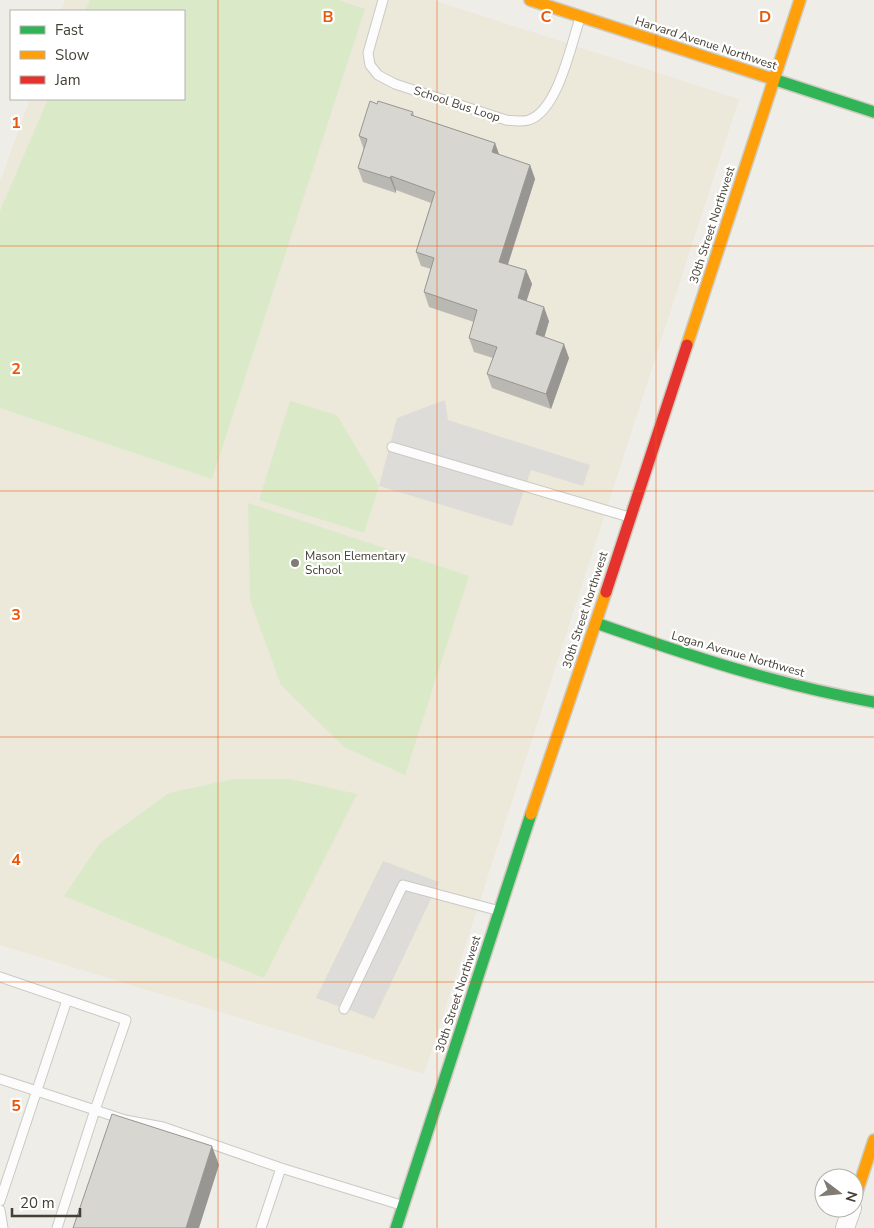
<svg xmlns="http://www.w3.org/2000/svg" width="874" height="1228" font-family="'Nunito Sans',sans-serif">
<style>
.education{fill:#ece8da}
.green{fill:#daeac8}
.parking{fill:#dedcd8}
.lines{fill:none;stroke-linecap:round;stroke-linejoin:round}
.lane-casing{stroke:#cbc9c4;stroke-width:11}
.street-casing{stroke:#cbc9c4;stroke-width:20}
.fast-casing{stroke:#cecabf;stroke-width:14}
.slow-casing{stroke:#cecabf;stroke-width:14}
.jam-casing{stroke:#cecabf;stroke-width:14}
.lane{stroke:#fcfcfc;stroke-width:9}
.street{stroke:#fcfcfc;stroke-width:18}
.fast{stroke:#30b455;stroke-width:11}
.slow{stroke:#ff9f0a;stroke-width:11}
.jam{stroke:#e5322d;stroke-width:11}
.wall{fill:#bab8b3}
.shaded-wall{fill:#979692}
.building{fill:#d8d6d0;stroke:#979692}
.grid{fill:none;stroke:#e8590c;stroke-width:1;stroke-opacity:0.55}
.poi-dot{fill:#807c73;stroke:#fff;stroke-width:2}
.labels{text-anchor:middle;stroke-width:4.5;stroke-linejoin:round;paint-order:stroke}
.street-label{font-size:12px;fill:#443f34;stroke:#fff}
.poi-label{font-size:12px;fill:#443f34;stroke:#fff;text-anchor:start}
.grid-label{font-size:16px;text-anchor:middle;font-weight:bold;fill:#e8590c;stroke:#fff;stroke-width:4.5;stroke-linejoin:round;paint-order:stroke}
</style>
<rect width="100%" height="100%" fill="#eeede8"/>
<path class="education" d="M65,0H433L739,99L424,1074L0,945V182L30,99H184V11H61Z"/>
<path class="green" d="M90,0H338L365,9L212,479L0,408V211L48,99H184V11H85Z
M290,401L337,415L379,486L364,533L259,500Z
M248,503L469,576L405,775L344,747L281,685L250,600Z
M234,779H290L357,794L264,978L64,896L100,843L169,793Z"/>
<path class="parking" d="M445,400L448,420L590,465L583,486L531,470L512,526L379,486L397,418Z
M383,861L439,882L374,1019L316,998Z"/>
<g class="lines">
<defs>
<path id="lane" d="M383,0L368,53L370,65L378,75L395,84L506,120C514,121 522,122 529,120C558,110 571,45 580,18
M392,447L629,517
M0,977L126,1020L95,1110L0,1079
M344,1009L403,885L496,910
M0,1201L67,1000
M0,1210L3,1228
M57,1228L95,1110L125,1120L163,1127L281,1168
M261,1228L281,1168L401,1205"/>
<path id="street" d="M845,1228L852,1208"/>
<path id="fast" d="M773,79L874,112
M596,623C687,655 778,685 874,702
M396,1228L531,814"/>
<path id="slow" d="M530,0L773,79
M687,345L800,0
M531,814L606,592
M854,1201L874,1140"/>
<path id="jam" d="M606,592L687,345"/>
</defs>
<use href="#lane" class="lane-casing"/>
<use href="#street" class="street-casing"/>
<use href="#fast" class="fast-casing"/>
<use href="#slow" class="slow-casing"/>
<use href="#jam" class="jam-casing"/>
<use href="#lane" class="lane"/>
<use href="#street" class="street"/>
<use href="#fast" class="fast"/>
<use href="#slow" class="slow"/>
<use href="#jam" class="jam"/>
</g>
<path class="wall" d="M377,104L413,112L414,116L495,143L499,155L530,165L535,179L508,265L526,270L532,284L526,301L549,321L544,337L569,358L551,409L492,388L487,374L493,358L474,352L469,338L474,322L429,307L424,292L431,269L421,266L416,252L431,203L396,190V193L363,182L358,168L364,150L359,136Z"/>
<path class="shaded-wall" d="M495,143L500,157L492,152Z
M530,165L535,179L504,276L499,262Z
M391,176L396,190V193L390,178Z
M526,270L532,284L523,312L518,298Z
M544,307L549,321L541,349L536,334Z
M564,344L569,358L551,409L546,394Z
M212,1146L219,1165L199,1228H186Z"/>
<path class="building" d="M370,101L377,104L378,101L413,112L411,115L495,143L492,152L530,165L499,262L526,270L518,298L544,307L536,334L564,344L546,394L487,374L497,347L469,338L477,310L424,292L434,258L416,252L435,192L391,176L390,178L358,168L367,139L359,136Z
M112,1114L212,1146L186,1228H73Z"/>
<path class="grid" d="M218,0V1228M437,0V1228M656,0V1228M0,246H874M0,491H874M0,737H874M0,982H874"/>
<circle class="poi-dot" cx="295" cy="563" r="5"/>
<g class="labels">
<g class="street-label">
<text transform="translate(706 43) rotate(18)" y="4">Harvard Avenue Northwest</text>
<text transform="translate(457 104) rotate(18)" y="4">School Bus Loop</text>
<text transform="translate(712 225) rotate(-72)" y="4">30th Street Northwest</text>
<text transform="translate(585 610) rotate(-72)" y="4">30th Street Northwest</text>
<text transform="translate(738 654) rotate(16)" y="4">Logan Avenue Northwest</text>
<text transform="translate(458 994) rotate(-72)" y="4">30th Street Northwest</text>
</g>
<g class="poi-label">
<text x="305" y="560">Mason Elementary<tspan x="305" dy="14">School</tspan></text>
</g>
</g>
<g class="grid-label">
<text x="328" y="22">B</text>
<text x="546" y="22">C</text>
<text x="765" y="22">D</text>
<text x="16" y="128">1</text>
<text x="16" y="374">2</text>
<text x="16" y="620">3</text>
<text x="16" y="865">4</text>
<text x="16" y="1111">5</text>
</g>
<rect x="10" y="10" width="175" height="90" fill="#ffffff" stroke="#b4b2ae"/>
<rect x="20" y="26" width="25" height="8" fill="#30b455" stroke="#b4b2ae"/>
<text x="55" y="35" font-size="15" fill="#443f34">Fast</text>
<rect x="20" y="51" width="25" height="8" fill="#ff9f0a" stroke="#b4b2ae"/>
<text x="55" y="60" font-size="15" fill="#443f34">Slow</text>
<rect x="20" y="76" width="25" height="8" fill="#e5322d" stroke="#b4b2ae"/>
<text x="55" y="85" font-size="15" fill="#443f34">Jam</text>
<g transform="translate(839 1193) rotate(106)"><circle r="24" fill="#ffffff" stroke="#b4b2ae"/>
<path d="M0-4L9 19L0 12L-9 19Z" fill="#807c73"/>
<text y="-8" font-size="14" font-weight="bold" text-anchor="middle" fill="#443f34">N</text>
</g>
<path d="M12 1208v8h68v-8" fill="none" stroke="#443f34" stroke-width="2.5"/>
<text x="20" y="1208" font-size="15" fill="#443f34" stroke="#ffffff" stroke-width="4" paint-order="stroke">20 m</text>
</svg>
